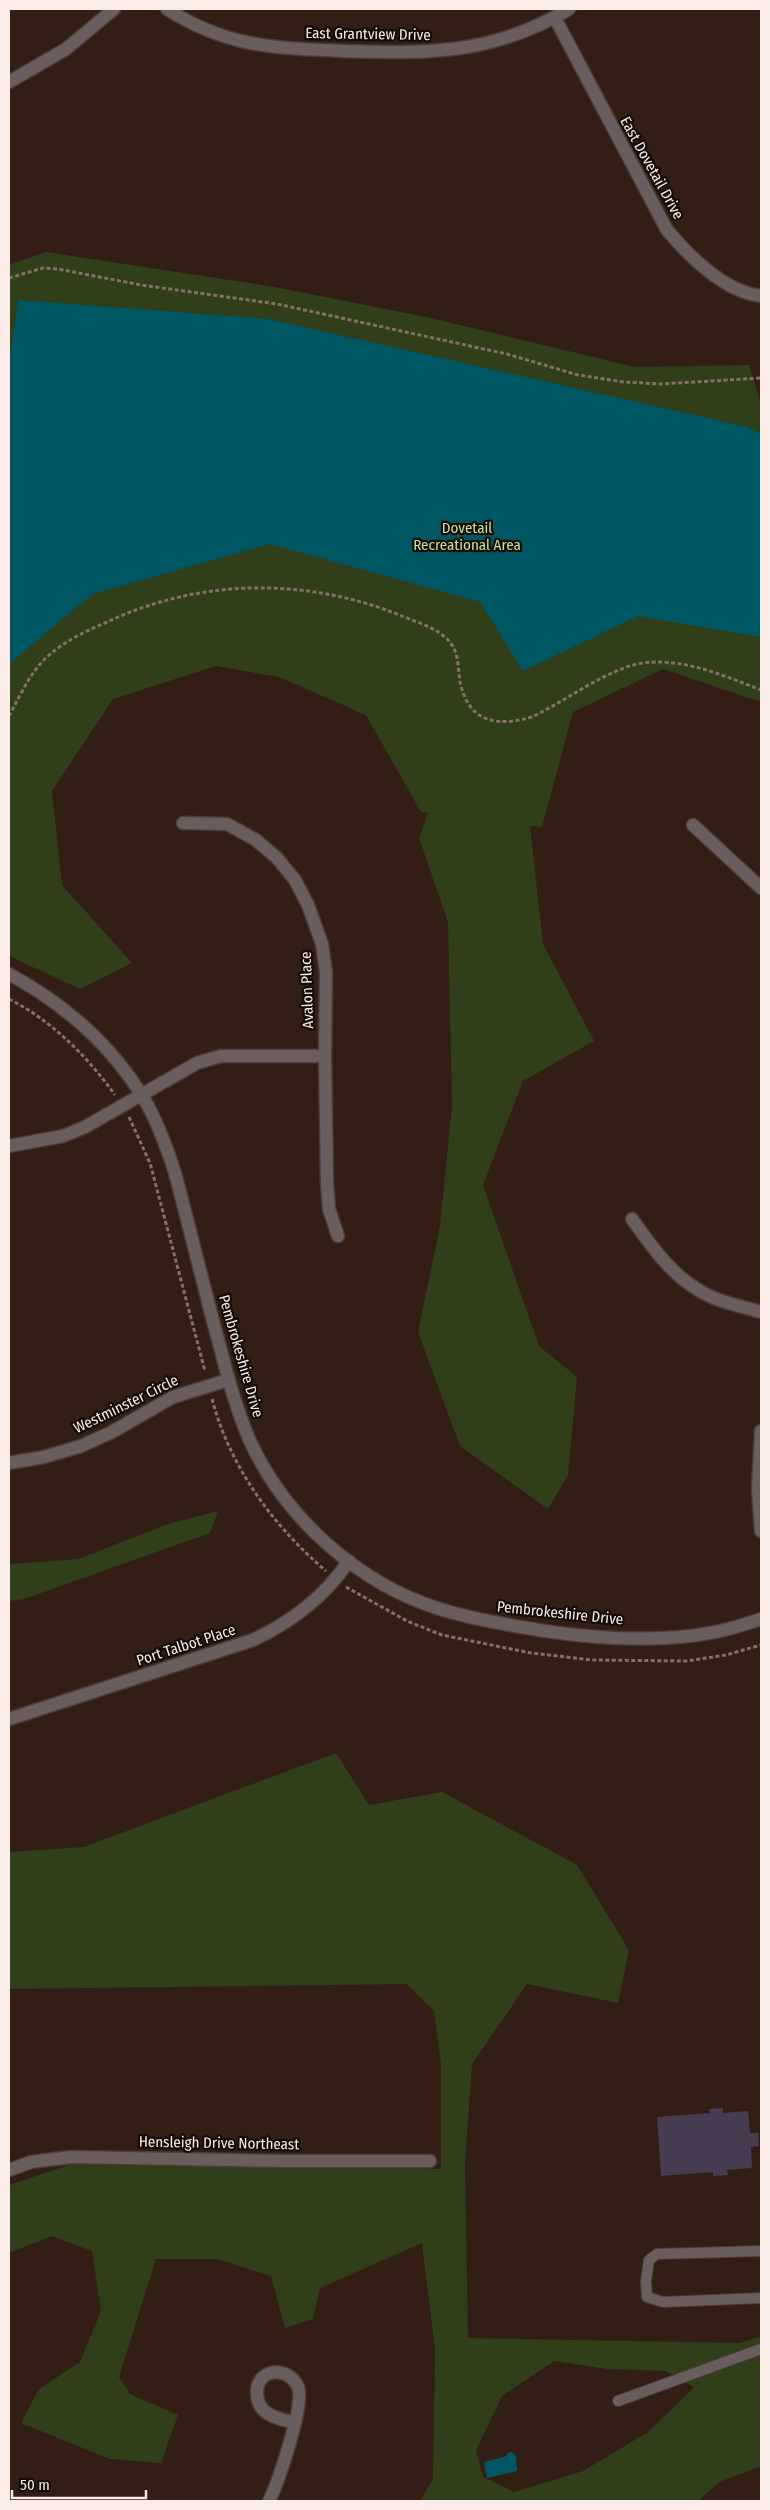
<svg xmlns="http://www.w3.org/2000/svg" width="770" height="2510" font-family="'Fira Sans Condensed',sans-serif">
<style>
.green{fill:#303e19;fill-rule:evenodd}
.water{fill:#005764}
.building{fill:#473c51}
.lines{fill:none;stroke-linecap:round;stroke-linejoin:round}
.lane-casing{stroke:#4f3b33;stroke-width:12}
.street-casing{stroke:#4f3b33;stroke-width:15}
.path{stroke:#837069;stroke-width:3;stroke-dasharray:4 2.5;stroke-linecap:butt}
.lane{stroke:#6a5d5e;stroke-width:10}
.street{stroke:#6a5d5e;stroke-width:12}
.labels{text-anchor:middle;stroke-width:4.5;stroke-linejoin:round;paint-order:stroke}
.street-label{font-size:15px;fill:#fcece7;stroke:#140b07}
.park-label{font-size:15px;fill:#c5e499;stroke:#140b07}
</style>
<rect width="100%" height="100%" fill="#331e16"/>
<path class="green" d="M46,252L275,287L431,318L635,367L749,365L761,404V702L663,669L573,712L542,827L530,826L543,944L594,1041L523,1081L483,1185L539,1346L577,1377L568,1475L548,1509L460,1446L418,1332L440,1226L452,1106L448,922L419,838L428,813L421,812L366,715L279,677L216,666L113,699L52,791L62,885L132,963L80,989L9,956V265Z
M218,1511L210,1533L24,1599L9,1601V1564L78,1559L168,1524Z
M336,1753L369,1805L442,1792L577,1865L629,1950L618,2003L527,1984L472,2064L465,2163L468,2338L740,2343L761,2336V2466L719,2482L698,2501H420L433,2479L435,2350L422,2243L320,2288L313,2319L285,2328L271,2276L217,2259H156L119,2377L130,2394L178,2415L161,2463L110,2459L21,2423L39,2389L80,2362L101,2311L92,2251L52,2236L9,2253V2185L69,2165L441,2169V2065L434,2011L407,1984L9,1989V1852L84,1847ZM554,2361L607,2369L665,2371L694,2387L648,2432L583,2471L514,2492L483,2477L476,2450L502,2396Z"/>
<path class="water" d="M18,300L268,319L747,427L761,434V637L638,616L523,671L480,602L270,544L92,594L9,664V366Z
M512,2452L516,2456L517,2471L487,2478L484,2462L507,2456V2453Z"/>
<path class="building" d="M723,2108V2113L748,2111L750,2133H758L759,2146L751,2147L752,2168L727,2170L728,2175L713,2176V2172L661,2176L657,2117L710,2113L709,2109Z"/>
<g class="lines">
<defs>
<path id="lane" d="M761,2251L657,2254L649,2260L646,2281L647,2297L663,2302L761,2298
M618,2401L761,2349"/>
<path id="street" d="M167,9C228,48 276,48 345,51C429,54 494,54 569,9
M555,18L667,230C689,256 725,292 761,296
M9,82L66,49L114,9
M183,823L227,824L256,840L277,858L295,880L308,905L322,944L326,972L325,1056L327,1182L329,1209L338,1236
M693,825L761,888
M9,974C63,1003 112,1045 144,1099C158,1122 167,1148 175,1173C188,1222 200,1271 213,1321C224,1361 233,1402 250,1441C285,1518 359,1584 440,1609C467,1618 494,1622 521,1627C580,1638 656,1644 715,1632C731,1629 746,1624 761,1619
M9,1146L63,1136L85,1127L197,1063L221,1056H325
M632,1219C651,1245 670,1274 700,1291C718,1302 741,1306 761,1312
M761,1431L758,1489L761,1531
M9,1463L44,1457L81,1446L112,1432L173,1397L228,1380
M9,1719L253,1640C293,1621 324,1597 349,1561
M9,2170L31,2162L71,2157L284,2161H430
M269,2501C278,2483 305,2404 298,2387C289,2365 256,2368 257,2393C257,2415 277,2418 295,2423"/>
</defs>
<use href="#lane" class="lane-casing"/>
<use href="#street" class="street-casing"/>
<path class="path" d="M9,278L43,268L58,269L141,285L277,304L507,354L578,375L624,382L661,384L761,378
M9,716C20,696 30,672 48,656C65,641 86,631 107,622C199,579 302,577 397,614C415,622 441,628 452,645C459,656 458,670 460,682C469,723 497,727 532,717C563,702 592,680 624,668C668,651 720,674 761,690
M9,999C52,1021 87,1056 115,1095
M129,1117L150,1163L205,1371
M212,1399C230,1467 273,1526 326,1571
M346,1587L407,1621L442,1635L531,1653L593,1660L687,1661L726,1655L761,1645"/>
<use href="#lane" class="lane"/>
<use href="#street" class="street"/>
</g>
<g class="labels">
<g class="street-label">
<text transform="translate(368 34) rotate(1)" y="5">East Grantview Drive</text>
<text transform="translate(652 168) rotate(61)" y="5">East Dovetail Drive</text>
<text transform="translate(307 990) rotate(-92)" y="5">Avalon Place</text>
<text transform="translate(241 1356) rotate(74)" y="5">Pembrokeshire Drive</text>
<text transform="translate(126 1404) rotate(-26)" y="5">Westminster Circle</text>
<text transform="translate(560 1613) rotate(6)" y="5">Pembrokeshire Drive</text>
<text transform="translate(186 1645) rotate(-18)" y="5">Port Talbot Place</text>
<text transform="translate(219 2143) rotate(1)" y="5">Hensleigh Drive Northeast</text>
</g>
<g class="park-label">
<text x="467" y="533">Dovetail<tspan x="467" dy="17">Recreational Area</tspan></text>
</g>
</g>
<rect width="770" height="2510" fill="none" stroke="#fcece7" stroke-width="20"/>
<path d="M12 2490v8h134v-8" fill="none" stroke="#fcece7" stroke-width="2.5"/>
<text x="20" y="2490" font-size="15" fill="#fcece7" stroke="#140b07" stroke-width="4" paint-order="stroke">50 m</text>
</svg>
